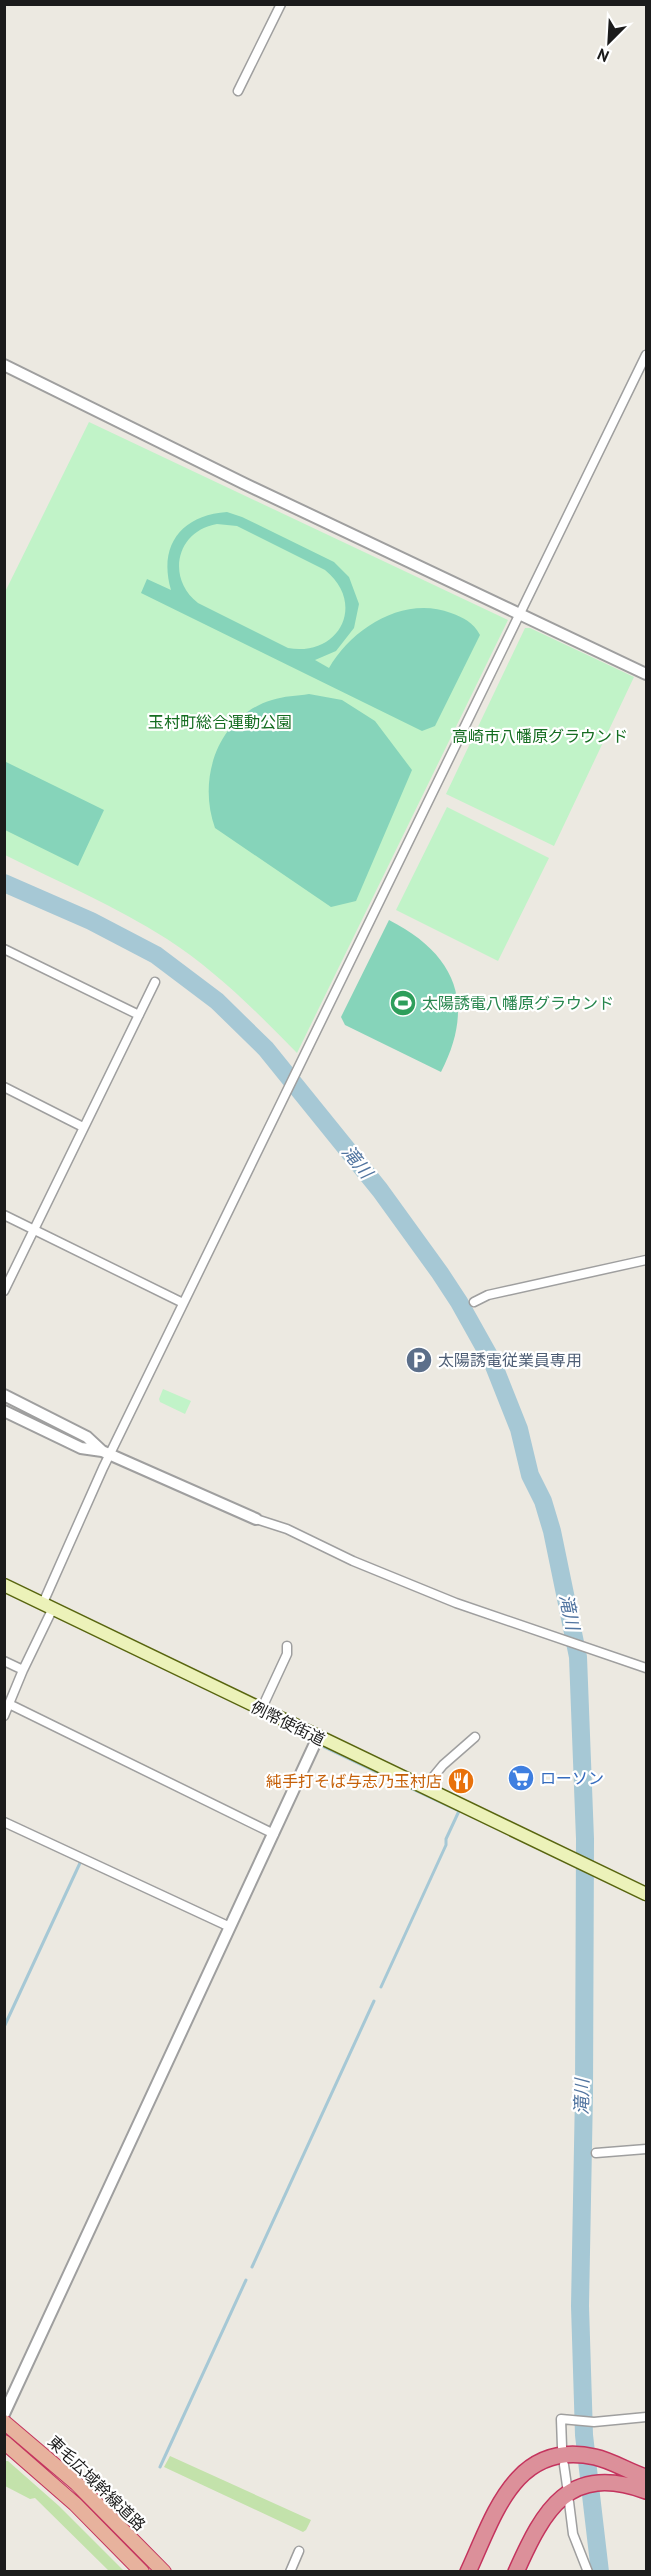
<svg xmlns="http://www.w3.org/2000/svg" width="651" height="2576" font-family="'PT Sans','Noto Sans JP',sans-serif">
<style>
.grass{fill:#c3e2ab}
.park{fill:#c1f3c8}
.pitch{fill:#86d4ba;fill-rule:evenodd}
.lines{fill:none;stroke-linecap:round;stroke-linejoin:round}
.stream{stroke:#a6c8d5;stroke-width:3}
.river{stroke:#a6c8d5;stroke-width:18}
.minor-casing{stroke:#9f9f9f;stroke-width:11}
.tertiary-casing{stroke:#9f9f9f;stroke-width:14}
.secondary-casing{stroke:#58650f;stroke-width:15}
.trunk-casing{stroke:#c4345e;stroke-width:16}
.motorway-casing{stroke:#c4345e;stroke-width:18}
.minor{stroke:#fff;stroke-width:8}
.tertiary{stroke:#fff;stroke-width:10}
.secondary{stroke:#ecf2b9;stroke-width:12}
.trunk{stroke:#e7b29d;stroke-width:14}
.motorway{stroke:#dc909a;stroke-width:15}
.labels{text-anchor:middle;stroke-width:4.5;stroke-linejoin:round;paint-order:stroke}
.park-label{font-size:16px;fill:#156d21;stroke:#fff}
.leisure-label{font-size:16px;fill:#27864d;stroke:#fff;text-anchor:start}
.service-label{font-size:16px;fill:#4e5e75;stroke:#fff;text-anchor:start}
.street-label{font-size:16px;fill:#1b1b1b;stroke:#fff}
.shop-label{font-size:16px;fill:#366cbe;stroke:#fff;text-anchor:start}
.food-label{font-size:16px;fill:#c56008;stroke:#fff;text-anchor:end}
.water-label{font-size:18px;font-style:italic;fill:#5275a0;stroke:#fff}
</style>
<rect width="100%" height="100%" fill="#ece9e1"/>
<path class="grass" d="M170,2456L311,2520L306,2530L303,2532L164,2467Z
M5,2461H8L59,2506L124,2571H109L35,2498L30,2499L5,2486Z"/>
<path class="park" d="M89,422L508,620L297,1053C257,1012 215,970 167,939C115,906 59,882 5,855L4,594Z
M525,628H530L634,677L554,846L446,794Z
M447,807L549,858L498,961L396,910Z
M163,1389L191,1401L185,1414L160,1402L159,1399Z"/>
<path class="pitch" d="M227,512L242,517L334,562L349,577L359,604L354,628L336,651L315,660L329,668C352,628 404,595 451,613C464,618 473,622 480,635L435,726L422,731L141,593L147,579L171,590C158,546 181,515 227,512ZM217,524L237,526L325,570C367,604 339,657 288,648L198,603C166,578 176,531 217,524Z
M309,694L342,700L375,721L412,770L356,901L331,907L215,828C197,778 218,716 272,700C284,696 297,696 309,694Z
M4,761L104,810L78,866L5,830Z
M389,920C456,954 476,1004 441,1072L345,1025L341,1017Z"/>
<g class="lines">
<path class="stream" d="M324,1747L459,1811L446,1839V1845L381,1987
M4,2027L80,1863
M252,2267L374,2001
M160,2467L246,2280"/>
<path class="river" d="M4,883L91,921L156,955L217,1001L266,1049L380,1190L440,1273L459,1302L492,1361L519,1429L530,1475L543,1501L552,1531L578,1657L585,1839L584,2093L580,2306L584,2435L600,2572"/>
<defs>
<path id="minor" d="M238,91L281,4
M4,949L139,1015
M4,1087L83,1127
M4,1215L183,1303
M4,1291L155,982
M474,1302L488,1295L646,1260
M256,1519L287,1529L353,1561L456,1603L646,1668
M43,1603L103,1468L646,355
M4,1661L23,1670
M9,1704L274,1834
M261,1710L287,1654V1646
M4,1716L23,1670L53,1608
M424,1788L443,1765L475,1737
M4,1822L230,1927
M596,2153L646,2149
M562,2447L561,2419L594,2422L646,2417
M564,2465L567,2486
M569,2502L573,2534L588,2572
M290,2572L299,2551"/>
<path id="tertiary" d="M4,365L243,483L646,674
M4,1395L87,1437L102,1451
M4,1411L81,1448L102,1451L256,1519
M4,2414L318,1737"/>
<path id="secondary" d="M4,1585L646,1894"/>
<path id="trunk" d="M4,2422L77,2484L164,2572
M4,2442L75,2504L142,2572"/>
<path id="motorway" d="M468,2572C494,2516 515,2439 595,2457C613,2461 629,2472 646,2477
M516,2572C544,2509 569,2463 646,2491"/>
</defs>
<use href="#minor" class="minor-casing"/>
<use href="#tertiary" class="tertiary-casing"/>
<use href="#secondary" class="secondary-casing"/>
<use href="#trunk" class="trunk-casing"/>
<use href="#motorway" class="motorway-casing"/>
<use href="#minor" class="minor"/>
<use href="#tertiary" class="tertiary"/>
<use href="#secondary" class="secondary"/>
<use href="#trunk" class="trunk"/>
<use href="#motorway" class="motorway"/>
</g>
<defs>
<symbol id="stadium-disc" viewBox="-11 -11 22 22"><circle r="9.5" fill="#2e9e5b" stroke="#fff"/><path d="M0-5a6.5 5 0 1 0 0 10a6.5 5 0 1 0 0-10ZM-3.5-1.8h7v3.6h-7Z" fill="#fff"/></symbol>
<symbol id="parking-disc" viewBox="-11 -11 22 22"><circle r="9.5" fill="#5c6f8a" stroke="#fff"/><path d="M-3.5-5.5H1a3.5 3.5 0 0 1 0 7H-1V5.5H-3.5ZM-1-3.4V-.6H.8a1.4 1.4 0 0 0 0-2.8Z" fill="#fff"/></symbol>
<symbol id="supermarket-disc" viewBox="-11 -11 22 22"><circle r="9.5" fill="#3f7fe0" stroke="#fff"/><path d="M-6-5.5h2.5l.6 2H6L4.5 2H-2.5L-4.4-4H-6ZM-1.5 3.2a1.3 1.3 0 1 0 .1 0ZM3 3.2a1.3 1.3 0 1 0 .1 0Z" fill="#fff"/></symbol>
<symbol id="restaurant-disc" viewBox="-11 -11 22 22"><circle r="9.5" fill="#e8710a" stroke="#fff"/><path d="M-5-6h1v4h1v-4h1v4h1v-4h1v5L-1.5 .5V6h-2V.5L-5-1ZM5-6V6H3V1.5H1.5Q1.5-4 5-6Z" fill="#fff"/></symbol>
</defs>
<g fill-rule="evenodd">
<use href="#stadium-disc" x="388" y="988" width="30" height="30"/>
<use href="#parking-disc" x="404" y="1345" width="30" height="30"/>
<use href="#supermarket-disc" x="506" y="1763" width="30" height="30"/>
<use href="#restaurant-disc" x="446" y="1766" width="30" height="30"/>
</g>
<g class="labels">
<g class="park-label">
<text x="220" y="728">玉村町総合運動公園</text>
<text x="540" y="742">高崎市八幡原グラウンド</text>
</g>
<g class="leisure-label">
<text x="422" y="1009">太陽誘電八幡原グラウンド</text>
</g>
<g class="service-label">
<text x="438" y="1366">太陽誘電従業員専用</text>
</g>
<g class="street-label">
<text transform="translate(288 1723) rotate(26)" y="6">例幣使街道</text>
<text transform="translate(97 2483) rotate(44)" y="6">東毛広域幹線道路</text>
</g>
<g class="shop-label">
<text x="540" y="1784">ローソン</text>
</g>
<g class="food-label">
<text x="442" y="1787">純手打そば与志乃玉村店</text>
</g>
<g class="water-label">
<text transform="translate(357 1162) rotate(51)" y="6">滝川</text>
<text transform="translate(569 1612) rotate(78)" y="6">滝川</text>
<text transform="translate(582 2097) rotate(-89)" y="6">滝川</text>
</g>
</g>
<rect width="651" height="2576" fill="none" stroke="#1b1b1b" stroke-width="12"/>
<g transform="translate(609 42) rotate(204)" stroke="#ffffff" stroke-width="4.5" paint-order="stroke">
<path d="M0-4.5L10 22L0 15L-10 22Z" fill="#1b1b1b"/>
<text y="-9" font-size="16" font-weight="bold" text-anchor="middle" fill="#1b1b1b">N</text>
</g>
</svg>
